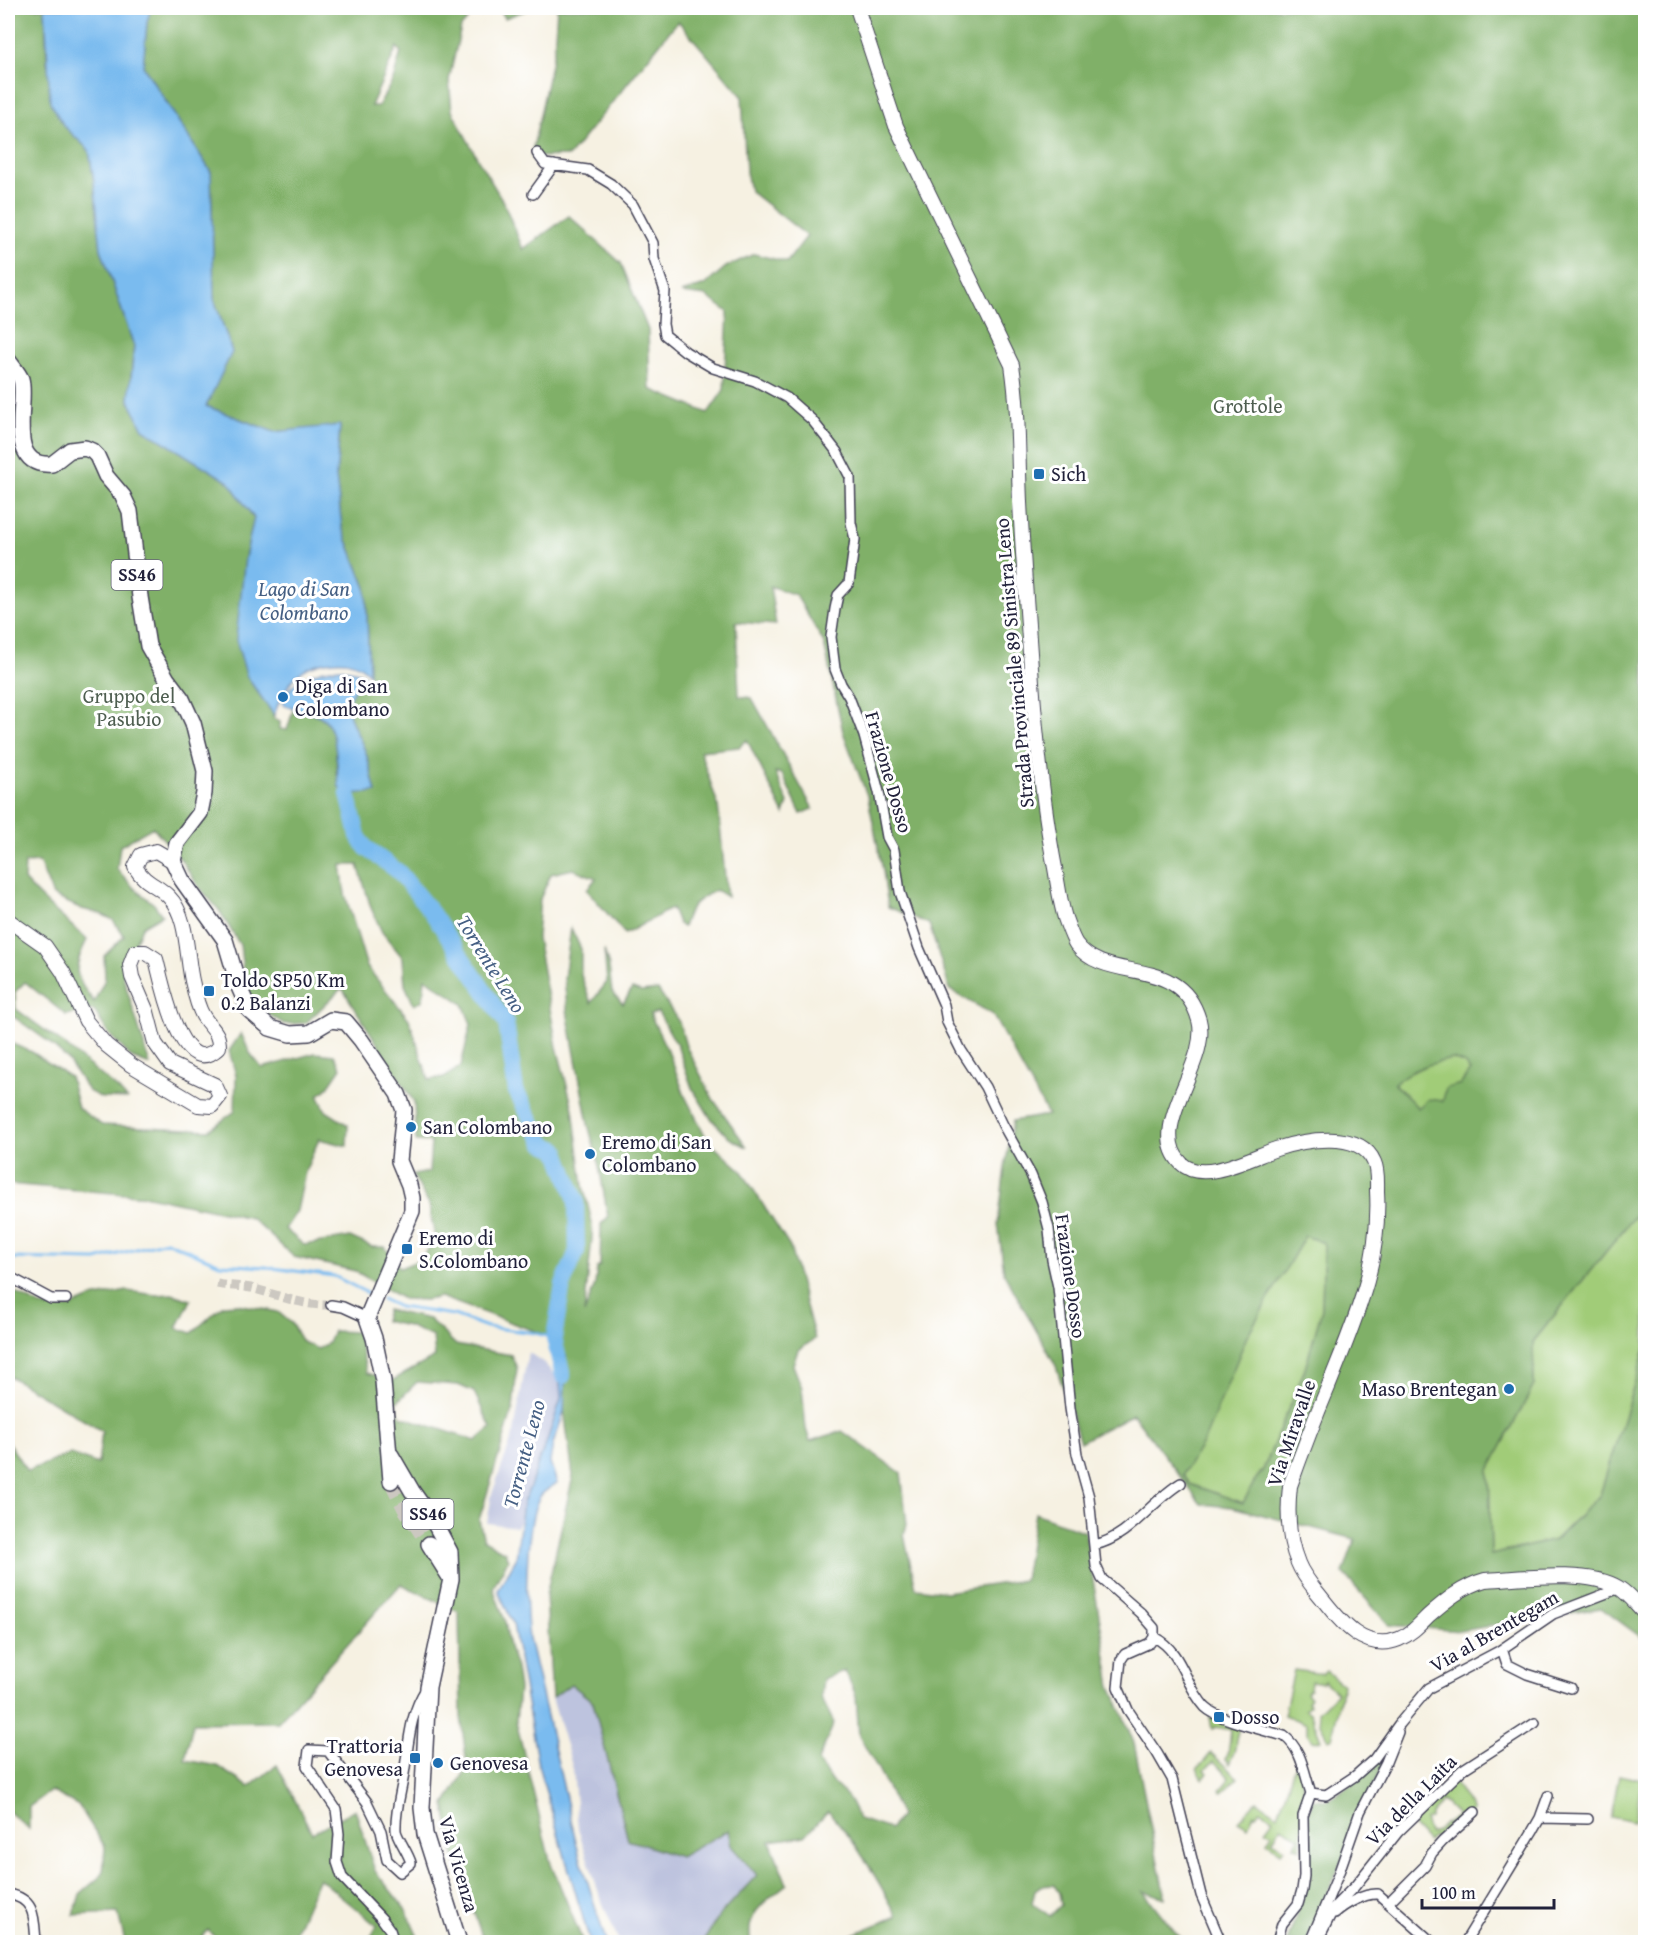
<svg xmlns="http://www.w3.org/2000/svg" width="1653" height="1950" font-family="'Gentium Book Plus',serif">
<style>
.industrial{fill:#bdc3de}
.green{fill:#a1cc78;stroke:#62775a;stroke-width:1.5;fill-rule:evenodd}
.forest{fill:#80b068;stroke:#516952;stroke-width:1.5;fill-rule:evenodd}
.water{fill:#7abbef;stroke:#4e6e95;stroke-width:1.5}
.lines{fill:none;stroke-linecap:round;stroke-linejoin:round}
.stream{stroke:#7abbef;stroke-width:3}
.river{stroke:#7abbef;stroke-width:16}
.street-tunnel{stroke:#ccc8c1;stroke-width:9;stroke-dasharray:9 4.5;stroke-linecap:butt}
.primary-tunnel{stroke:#ccc8c1;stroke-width:15;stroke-dasharray:15 8;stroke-linecap:butt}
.street-casing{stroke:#424154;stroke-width:12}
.secondary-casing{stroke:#424154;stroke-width:16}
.primary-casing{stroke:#424154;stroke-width:18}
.street{stroke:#fff;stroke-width:9}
.secondary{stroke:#fff;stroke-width:14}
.primary{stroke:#fff;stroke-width:15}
.poi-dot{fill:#1f6fb2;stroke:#fff;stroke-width:2}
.labels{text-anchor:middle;stroke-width:6;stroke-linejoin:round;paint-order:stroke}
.shield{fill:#fff;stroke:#646476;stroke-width:1.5}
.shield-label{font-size:18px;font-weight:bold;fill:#22223b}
.park-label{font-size:20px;fill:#4e5e50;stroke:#fff}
.poi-label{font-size:20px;fill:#22223b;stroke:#fff;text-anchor:start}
.street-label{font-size:20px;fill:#22223b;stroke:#fff}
.water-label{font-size:21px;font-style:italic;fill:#455f83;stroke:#fff}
</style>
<rect width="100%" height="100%" fill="#fff"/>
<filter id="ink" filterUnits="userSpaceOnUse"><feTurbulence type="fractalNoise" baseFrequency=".0167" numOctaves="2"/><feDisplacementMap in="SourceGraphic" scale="12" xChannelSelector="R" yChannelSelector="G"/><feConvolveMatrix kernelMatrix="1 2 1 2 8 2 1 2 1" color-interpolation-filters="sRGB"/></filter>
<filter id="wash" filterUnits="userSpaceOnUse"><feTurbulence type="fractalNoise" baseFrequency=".008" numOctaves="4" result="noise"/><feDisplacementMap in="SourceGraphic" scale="24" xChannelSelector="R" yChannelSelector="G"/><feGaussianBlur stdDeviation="1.35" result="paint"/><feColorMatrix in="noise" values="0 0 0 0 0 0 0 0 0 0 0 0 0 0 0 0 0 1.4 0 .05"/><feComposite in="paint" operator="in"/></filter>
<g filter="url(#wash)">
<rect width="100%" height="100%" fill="#f6f1e2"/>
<path class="industrial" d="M528,1352L544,1363L560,1381L561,1399L544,1450L540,1457L530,1487L523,1502L521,1519L516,1527L487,1523L492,1494L514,1432Z
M571,1683L593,1702L628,1840L728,1830L731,1846L757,1875L719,1916L703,1942H619L600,1897L578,1829L573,1769L552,1698Z"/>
<path class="green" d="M1453,1059L1465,1064L1470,1071L1461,1084L1443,1101L1418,1108L1393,1082L1430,1063Z
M1645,1203V1349L1600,1495L1555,1540L1491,1555L1489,1470L1534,1385L1533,1342Z
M1305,1235L1324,1243L1322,1309L1305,1369L1263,1470L1256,1479L1243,1503L1189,1484L1183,1474L1205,1438L1247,1336Z
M1294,1670L1323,1674L1326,1671L1343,1685L1332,1738L1328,1739L1320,1724L1318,1712L1337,1693L1324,1681L1323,1683L1311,1681L1310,1689L1306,1693L1310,1698L1307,1702L1310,1705L1305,1709L1311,1714L1321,1740L1314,1742L1307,1734V1724L1284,1715Z
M1210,1717L1240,1727L1234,1752L1229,1764L1225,1759L1228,1755L1231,1730L1216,1727L1212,1729Z
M1211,1753L1238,1778L1222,1792L1220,1790L1230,1778L1214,1761L1205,1770L1208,1773L1203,1779L1197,1768L1203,1763Z
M1297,1759L1306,1796L1300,1849L1294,1846L1299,1837L1281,1827L1272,1841L1284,1848L1281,1852L1267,1842L1272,1833L1265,1830L1273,1819L1260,1810L1256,1815L1254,1814L1248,1827L1238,1821L1257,1801L1278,1815Z
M1619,1775L1642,1780L1634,1822L1611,1817Z
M1454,1781L1473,1811L1439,1841L1433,1836L1428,1842L1411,1824ZM1443,1801L1457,1815L1448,1822L1447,1825L1445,1823L1437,1831L1429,1833L1425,1820L1431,1818V1814Z"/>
<path class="forest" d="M8,8H45L47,63L64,126L89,150L94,182L101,249L134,346L129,400L143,429L229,482L254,518L245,558L247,677L274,715L273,718L280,722V729L287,730L294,708C302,711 313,712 321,717C338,726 336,757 337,774L362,792H375C372,778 370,764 365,751C353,721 334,703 366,677L371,686L374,683L369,674L366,588L342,528L336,477L340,426L274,432L206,406L232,352L214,299L211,172L143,66L147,22L151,8H478L461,27L449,80L452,111L480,163L503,201L523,249L569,216L621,263L648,330L650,389L708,413L724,390L728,312L706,296L681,293L705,285L726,267L754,254L787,262L807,236L750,191L746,172L742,96L678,21L569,156L531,157L554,50L557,8H1645V1203L1533,1342L1534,1385L1489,1470L1491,1555L1555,1540L1600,1495L1645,1349V1640L1601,1608L1460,1631L1389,1625L1343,1573L1355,1539L1232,1507L1201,1504L1133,1414L1080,1442L1056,1366L1004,1273L998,1224L1005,1167L1013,1121L1048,1115L992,1014L950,990L929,924L888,907L883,871L868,798L843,732L824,643L796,595L770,586L776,625L736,622L739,696L752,698L813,809L801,814L782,774L775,772L788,803L784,814L747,740L739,747L700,751L718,805L727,897L716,890C695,901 690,905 683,927L678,923L672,908L625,934L587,890L596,878L573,869L551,874L540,899L537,938L557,1047L573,1109L583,1185L592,1222V1238L584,1314L595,1284L597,1268L600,1266L601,1224L608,1217L599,1166L588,1124L568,1017L564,978L571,928L581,949V975L591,1003L607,982L604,950L609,966L612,992L623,1004L632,989L641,992L658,990L679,1022L686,1046L713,1099L747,1147L729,1138L710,1117L692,1088L677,1045L658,1012L650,1014L670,1056L685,1096L708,1141L741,1170L790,1247L815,1339L798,1350L793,1365L802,1388L806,1429L810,1441L842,1431L901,1473L907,1524L904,1535L916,1588L946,1592L1024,1580L1035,1513L1085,1532L1111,1686L1134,1743L1165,1898L1143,1891L1183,1942H843L842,1939L897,1916C877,1878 857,1843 828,1811L805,1836L770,1841L787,1884C767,1900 744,1913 751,1942H703L719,1916L757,1875L731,1846L728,1830L680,1857L628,1840L593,1702L571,1684L552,1698L546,1595L573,1476L554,1338L440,1297L426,1300L403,1299L355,1271L294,1257L251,1218L148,1196L8,1184V1042L32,1052L70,1077L78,1108L102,1125L209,1130L235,1111L236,1075L229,1051L241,1033L250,1053L262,1068L315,1053L334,1055L341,1068L326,1090L318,1095L326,1111L348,1125L347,1146L319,1139L305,1172L297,1211L285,1229L304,1245L350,1237L372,1247H385L400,1268L422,1259L435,1238L429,1205L413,1175L429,1172L431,1142L416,1141L414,1102L342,988L306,1023L284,1024L262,1010L245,988L240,945L219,910L198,886L182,861L153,827L120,846L117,869L134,888L154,904L162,915L143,926L134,944L123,976L150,1065L132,1058L108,1033L94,1010L66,1015L25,982L15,992L16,1009L61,1042L118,1089L127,1099L102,1098L88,1091L67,1059L46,1040L11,1015L8,1017ZM397,47L401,52L393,80L378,106H371ZM39,862L53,896L82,909L101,914L113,920L124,936L104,956L105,979L94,1002C74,976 72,969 87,940C66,919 42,902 24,880L25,863ZM341,865H358L371,908L382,932L403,958L405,985L414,1005L423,1000L425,978L463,1004L471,1024L461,1066L447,1076L429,1080L409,1019L367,967L345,894ZM1453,1059L1465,1064L1470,1071L1461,1084L1446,1088L1443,1101L1428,1099L1418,1108L1394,1083C1412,1069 1431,1063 1453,1059ZM1305,1236L1324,1243L1322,1309L1305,1369L1263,1470L1256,1479L1243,1503L1190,1484L1183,1474L1205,1439L1247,1336ZM845,1670L856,1696L859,1736L878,1769L901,1816L889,1829L859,1819L848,1797L831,1781L818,1761L834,1723L821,1697L823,1679ZM1054,1885L1059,1893L1061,1905L1050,1916L1032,1903L1035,1891L1040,1886Z
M499,8H532L505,18Z
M8,1289L41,1306L68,1308L91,1298L127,1291L156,1295L172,1294L191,1300L177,1328L192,1333L223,1305L237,1304L278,1312L291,1323L302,1342L318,1349L328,1343L333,1331L357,1332L367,1373L393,1380L435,1357L433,1337L408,1326L384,1321L387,1310L429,1319L456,1345L511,1355L517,1368L513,1409L479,1520L484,1540L505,1552L508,1560L493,1588L505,1621L509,1647L516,1668L519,1689L516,1721L550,1861L583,1942H484L453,1852L445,1805L467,1768L461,1716L459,1612L401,1584L278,1722L193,1723L185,1760L217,1766L249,1787L277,1765L312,1833L355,1809L375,1871L406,1910L420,1942H368L377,1926L319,1878L291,1942H219L208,1930L198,1942H125L118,1913L74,1915L80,1894L103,1874L105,1847L79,1806L51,1791L29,1807V1829L8,1811V1442L27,1471L70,1454L98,1464L102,1431L11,1377L8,1378ZM417,1382L458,1385L474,1392L491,1428L476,1441L400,1416L396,1403Z
M1395,1735L1307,1942H1287L1306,1888L1309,1870L1307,1818L1313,1799L1326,1800L1330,1799C1358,1780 1376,1765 1395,1735Z"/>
<path class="water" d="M45,8H151L147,22L143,66L211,172L214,299L232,352L206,406L274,432L340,425L336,477L342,528L366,588L369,674C361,664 348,660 336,661C301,662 285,683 274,715L247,677L236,640L245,558L254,518L229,482L143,429L129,400L134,346L101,249L94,182L89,150L64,126L50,102Z
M340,668L355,671L366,677C334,703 353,721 365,751C370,764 372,778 376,792L348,794L339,787C336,768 339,726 320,716C309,710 295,709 283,705C285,680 319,669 340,668Z
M566,1355L564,1412L553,1444L550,1462L557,1483C551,1487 542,1492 539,1498C525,1525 525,1607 529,1638L578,1850L606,1942H590L538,1765L513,1624L498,1590L516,1559L523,1502L530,1487L540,1457L544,1450L561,1399L560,1381L553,1357Z"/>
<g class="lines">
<path class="stream" d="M8,1256L10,1258L96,1260L166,1241L220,1264L265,1267L334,1276L373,1296
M382,1299L399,1307L454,1315L487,1327L535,1333L554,1338"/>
<path class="river" d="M348,794L358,836L366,848L399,872L432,913L506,1023L516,1091L544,1144L557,1149L576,1200L577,1251L563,1284L554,1338L563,1376"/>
</g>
</g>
<g filter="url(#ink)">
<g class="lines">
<path class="street-tunnel" d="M217,1284C228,1286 240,1286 251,1288C280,1295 300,1306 331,1305"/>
<path class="primary-tunnel" d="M391,1481L405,1509L429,1544"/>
<defs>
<path id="street" d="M537,153L545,164L588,170L611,184L633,205L653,243L654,259L665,291L663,324L665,335L686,352L713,368L755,381L787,398L812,420L827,439L837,452L850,477L851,523L855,539L849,583L838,595L835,609L831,637L835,669L841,684L849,697L864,736L879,792L887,837L894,850L900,892L919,948L944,1005L947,1022L961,1050L985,1087L1003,1125L1031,1175L1042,1202L1049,1229L1052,1260L1058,1287L1070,1408L1077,1454L1089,1497L1096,1566L1102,1579L1141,1613L1154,1628V1637L1150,1643L1125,1654L1121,1660L1118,1687L1128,1710L1157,1753L1172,1779L1201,1895L1221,1942
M533,194L554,165
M8,1276L51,1299H66
M331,1305L343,1307L367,1318
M1094,1545C1129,1538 1152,1500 1181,1483
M1154,1637C1183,1652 1184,1684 1205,1707C1218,1720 1264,1730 1284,1736C1302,1749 1304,1773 1311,1793L1326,1795L1355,1776L1374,1759L1399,1724L1429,1688L1499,1651L1553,1614L1620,1588
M1502,1649L1507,1664L1527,1674L1571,1688
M1540,1818L1588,1819
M8,1894C36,1899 34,1918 36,1942
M1389,1902L1425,1866L1432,1853L1443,1841L1475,1812
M1335,1913C1345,1904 1365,1893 1378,1894L1432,1942
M394,1942L390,1930L382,1919L342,1877L337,1862L339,1834L336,1809L307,1766L309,1750L328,1751L367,1802L381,1831L387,1860L400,1872L411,1863C409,1854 396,1836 396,1830C395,1812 401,1792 404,1774C409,1744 409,1715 426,1689
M1277,1942L1282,1924L1298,1904L1302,1890L1304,1876L1303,1816L1311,1793
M1310,1942L1338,1875L1360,1812L1386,1762L1398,1732
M1317,1942L1335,1906L1355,1886L1398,1832L1462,1770L1535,1723
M1465,1942L1532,1832L1540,1818L1548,1796"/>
<path id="secondary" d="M857,8L896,126L1012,365C1019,411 1018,456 1020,502C1023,562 1028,622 1032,682C1037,745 1043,807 1055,868C1058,885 1060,902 1065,918C1068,926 1072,938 1076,944C1106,985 1180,953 1199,1020C1211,1063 1145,1127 1181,1163C1202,1185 1252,1157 1276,1149C1303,1140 1360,1129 1374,1162C1378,1171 1377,1181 1377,1191C1381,1264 1355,1319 1329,1385C1315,1418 1302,1452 1290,1486C1287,1512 1288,1539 1298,1563C1303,1576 1313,1587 1321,1597C1340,1621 1364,1653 1399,1639C1411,1634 1419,1625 1428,1616C1445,1601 1463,1586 1485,1580C1521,1578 1589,1569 1619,1588C1629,1594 1637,1605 1646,1614
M8,920L45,946L63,972L86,1021L106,1045L131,1065L198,1105L212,1106L220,1096L215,1085L170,1064L155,1043L147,1012L132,977L130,965L135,952H145L156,959C162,981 181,1085 219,1047C219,1031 211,1029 203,1016C198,1007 195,995 193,985C186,960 189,917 169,897C157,884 146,885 135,867L141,855L156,851L173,861"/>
<path id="primary" d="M8,360C12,366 18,372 21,379C28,401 4,468 52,464L70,450L85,448L92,451L97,456L106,476L123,496L130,511L140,597L148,646L167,679L182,699L193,723L205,771L204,793L200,813L177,843L173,861L182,880L225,940L239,987L249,1010L270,1028L290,1034L309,1033L331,1020L346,1022L361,1040L398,1094L404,1110L399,1161L409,1185L412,1198V1211L367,1318L374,1338L383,1381L391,1481
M391,1455L412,1491L434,1522L450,1552L451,1579L428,1687L422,1808L425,1834L459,1942
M429,1544L451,1579"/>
</defs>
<use href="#street" class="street-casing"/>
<use href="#secondary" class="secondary-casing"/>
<use href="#primary" class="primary-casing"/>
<use href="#street" class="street"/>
<use href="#secondary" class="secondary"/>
<use href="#primary" class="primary"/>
</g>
</g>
<g class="poi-dot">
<rect x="1033" y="468" width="12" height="12" rx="3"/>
<circle cx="283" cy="697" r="6"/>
<rect x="203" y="985" width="12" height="12" rx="3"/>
<circle cx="411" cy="1127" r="6"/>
<circle cx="590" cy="1154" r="6"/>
<rect x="401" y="1243" width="12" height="12" rx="3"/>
<circle cx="1509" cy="1389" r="6"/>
<rect x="1213" y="1711" width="12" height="12" rx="3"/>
<rect x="409" y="1752" width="12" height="12" rx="3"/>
<circle cx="438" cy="1763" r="6"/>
</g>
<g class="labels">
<g class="shield">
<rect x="111.5" y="560" width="51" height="30" rx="4.5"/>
<rect x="402.5" y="1499" width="51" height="30" rx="4.5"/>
</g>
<g class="shield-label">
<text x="137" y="581">SS46</text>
<text x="428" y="1520">SS46</text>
</g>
<g class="park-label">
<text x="1248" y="413">Grottole</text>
<text x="129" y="703">Gruppo del<tspan x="129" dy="23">Pasubio</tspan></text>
</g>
<g class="poi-label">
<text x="1051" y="481">Sich</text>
<text x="295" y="693">Diga di San<tspan x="295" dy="23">Colombano</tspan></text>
<text x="221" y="987">Toldo SP50 Km<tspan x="221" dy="23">0.2 Balanzi</tspan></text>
<text x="423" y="1134">San Colombano</text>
<text x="602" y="1149">Eremo di San<tspan x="602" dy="23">Colombano</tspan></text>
<text x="419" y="1245">Eremo di<tspan x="419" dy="23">S.Colombano</tspan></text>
<text x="1497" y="1396" text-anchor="end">Maso Brentegan</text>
<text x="1231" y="1724">Dosso</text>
<text x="403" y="1753" text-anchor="end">Trattoria<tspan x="403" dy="23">Genovesa</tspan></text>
<text x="450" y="1770">Genovesa</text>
</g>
<g class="street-label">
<text transform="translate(1014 663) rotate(-95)" y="7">Strada Provinciale 89 Sinistra Leno</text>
<text transform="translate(889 772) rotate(74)" y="7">Frazione Dosso</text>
<text transform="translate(1071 1276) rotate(82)" y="7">Frazione Dosso</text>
<text transform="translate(1291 1433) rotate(-71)" y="7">Via Miravalle</text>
<text transform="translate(1494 1631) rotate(-30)" y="7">Via al Brentegam</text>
<text transform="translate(1411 1800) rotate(-45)" y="7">Via della Laita</text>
<text transform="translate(459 1864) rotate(74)" y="7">Via Vicenza</text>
</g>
<g class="water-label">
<text x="304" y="596">Lago di San<tspan x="304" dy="24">Colombano</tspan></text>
<text transform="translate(491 964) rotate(58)" y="7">Torrente Leno</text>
<text transform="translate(524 1454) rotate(-75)" y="7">Torrente Leno</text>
</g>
</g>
<rect width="1653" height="1950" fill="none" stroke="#fff" stroke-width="30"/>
<path d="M1422 1899v9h132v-9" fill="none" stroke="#22223b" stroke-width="3"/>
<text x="1431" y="1899" font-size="18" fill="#22223b" stroke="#ffffff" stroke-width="4.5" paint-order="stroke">100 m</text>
</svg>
